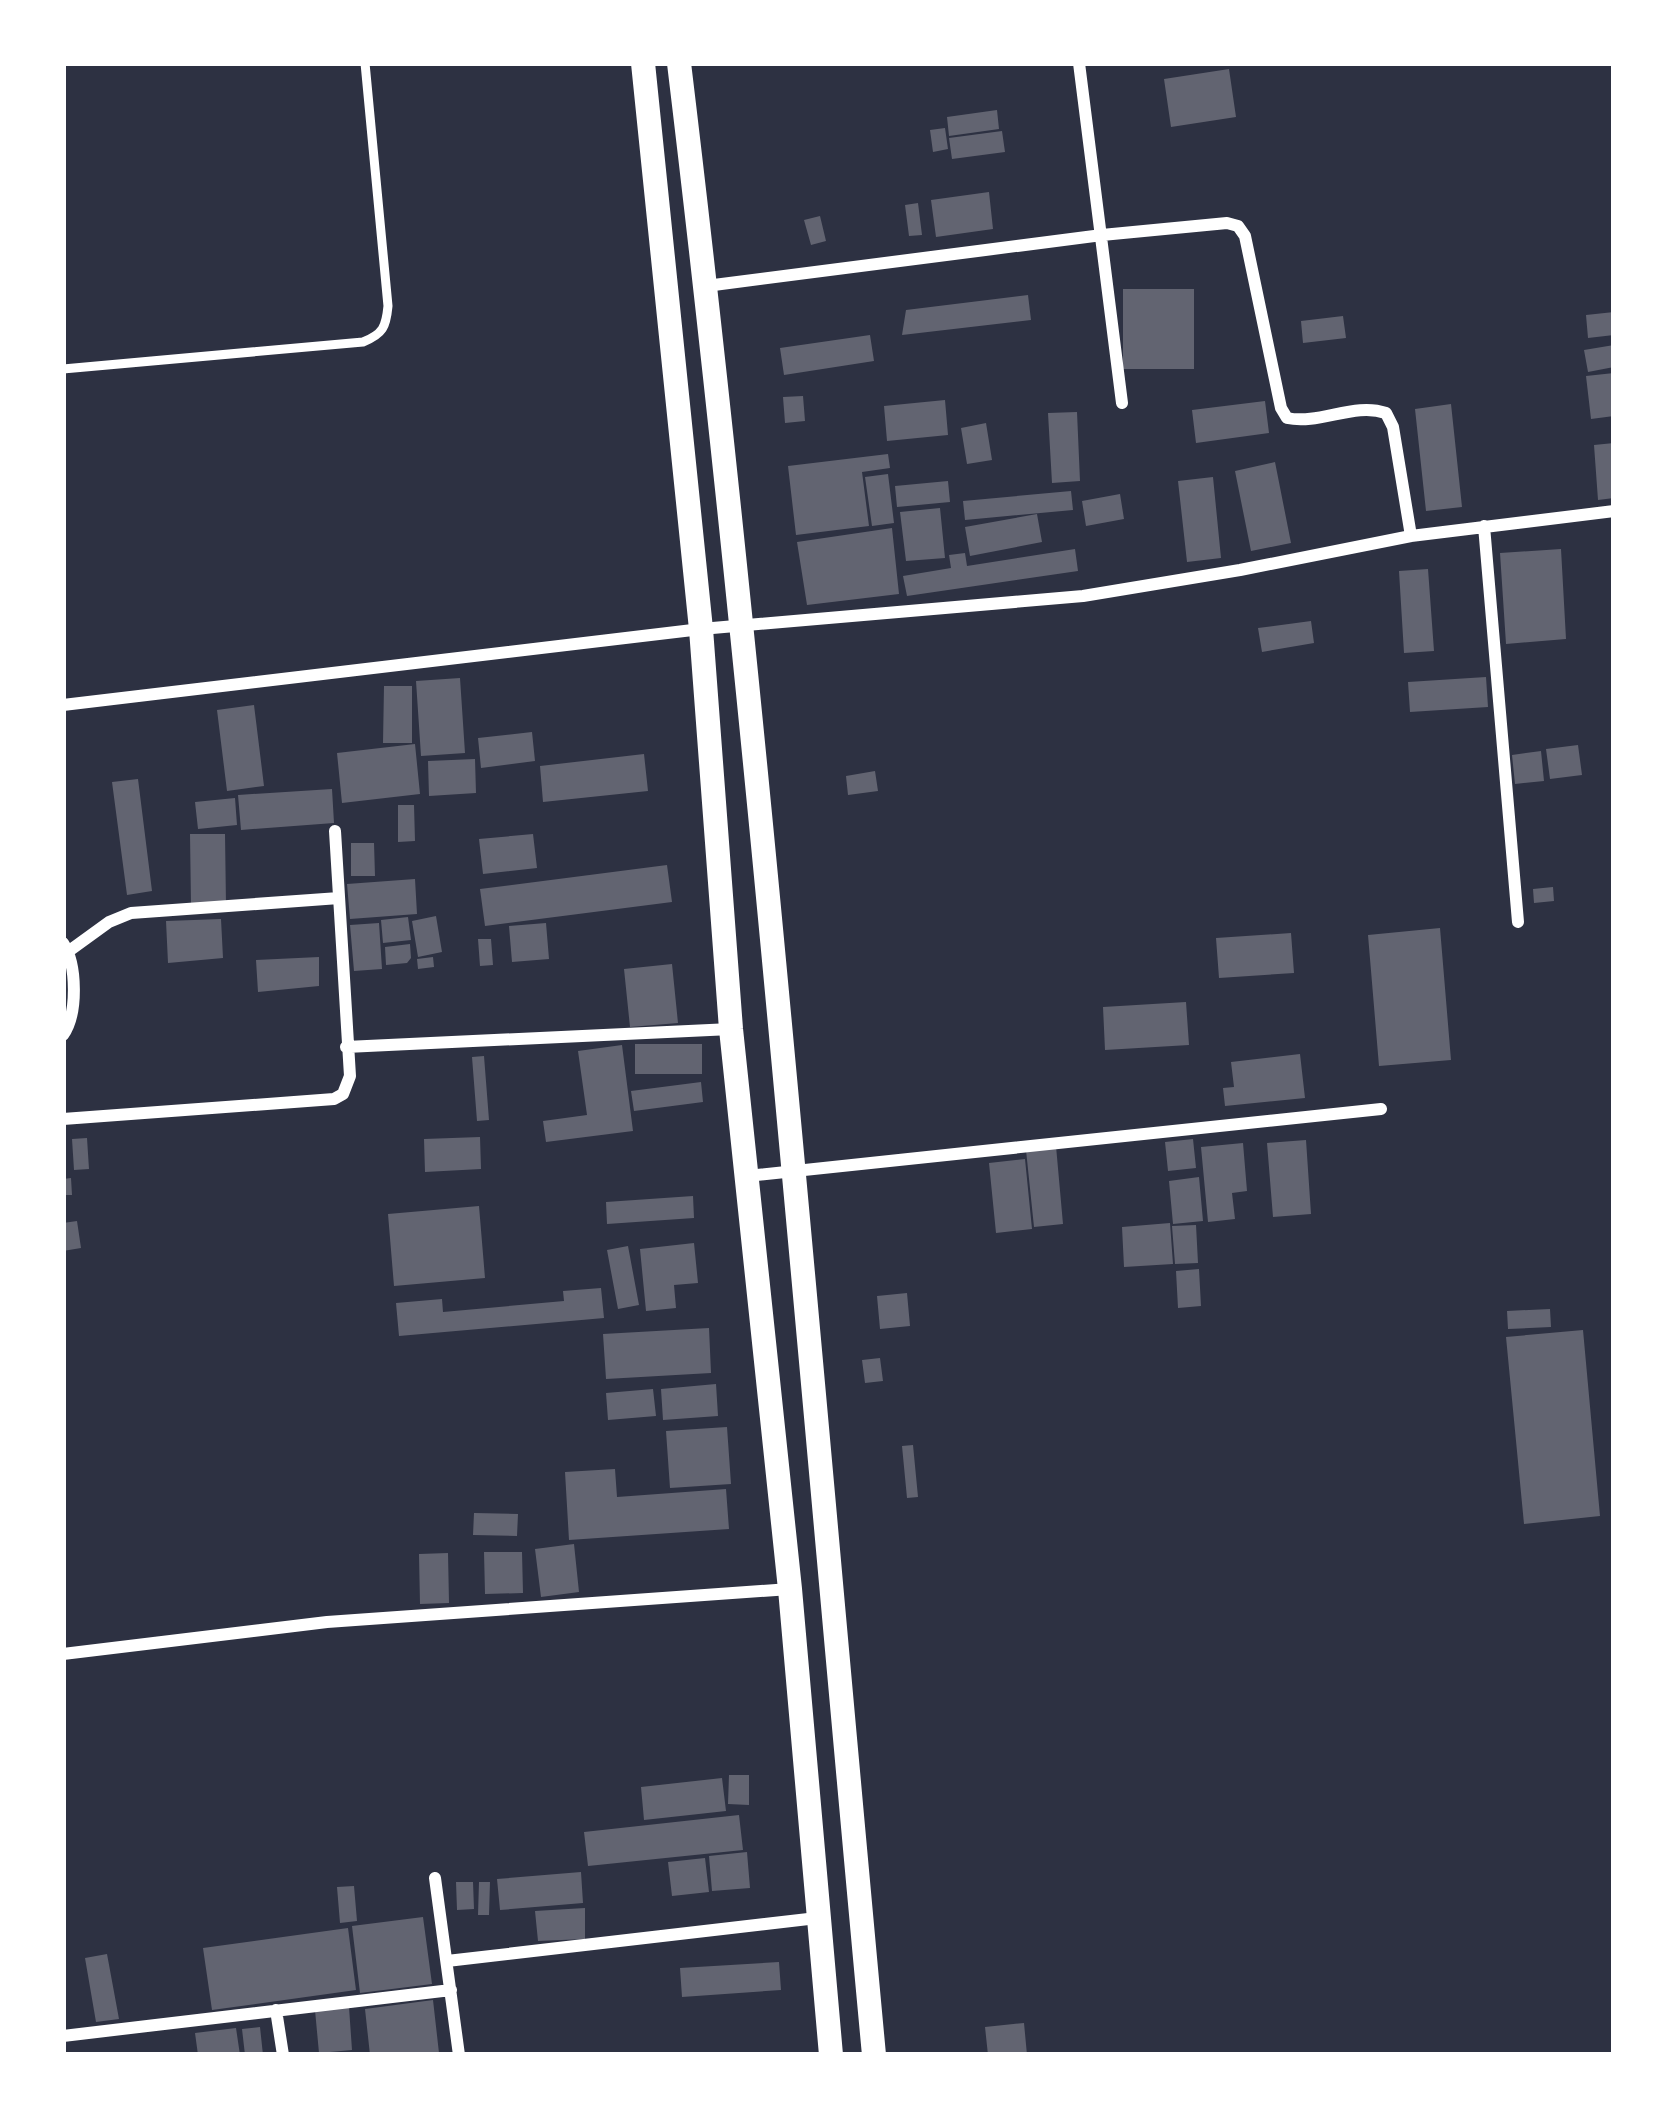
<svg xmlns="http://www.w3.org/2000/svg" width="1677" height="2118" font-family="'Exo 2',sans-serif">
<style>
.building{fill:#626471}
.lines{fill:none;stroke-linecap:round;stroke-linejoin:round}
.service{stroke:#fff;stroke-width:9}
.minor{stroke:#fff;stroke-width:12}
.secondary{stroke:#fff;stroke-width:24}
</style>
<rect width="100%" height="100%" fill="#2d3142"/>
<path class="building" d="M1229,69L1236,117L1171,127L1164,79Z
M997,110L999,129L949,136L947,117Z
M945,128L948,149L933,152L930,130Z
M1002,131L1005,152L952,159L949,138Z
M989,192L993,229L936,237L931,200Z
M918,203L922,235L909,236L905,205Z
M820,216L826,241L811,245L804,220Z
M1123,289H1194V369H1123Z
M1028,295L1031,320L902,335L906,310Z
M1614,312V335L1588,338L1586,315Z
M1343,316L1346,338L1303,343L1301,321Z
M870,335L874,361L784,375L780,348Z
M1614,345V367L1588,372L1584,350Z
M1614,373V416L1591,419L1586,376Z
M803,396L805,421L785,423L783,397Z
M945,400L948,435L887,441L884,406Z
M1265,401L1269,433L1196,443L1192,410Z
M1451,404L1462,507L1426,511L1415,409Z
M1077,412L1080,481L1052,483L1048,413Z
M986,423L992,460L967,464L961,428Z
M1614,443V498L1598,500L1594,445Z
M888,454L890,468L862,472L869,526L796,535L788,466Z
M1275,462L1291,543L1251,551L1235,471Z
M888,474L894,523L872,526L865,477Z
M1213,477L1221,558L1187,562L1178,481Z
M948,481L950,502L897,507L895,486Z
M1071,491L1073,510L965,520L963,501Z
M1120,494L1124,519L1086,526L1082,501Z
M940,508L945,558L906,561L900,512Z
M1037,514L1042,542L970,556L965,527Z
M892,528L899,594L807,605L797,542Z
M1075,549L1078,571L907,596L903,576L951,568L949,555L965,553L967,566Z
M1561,549L1566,639L1506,644L1500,553Z
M1428,569L1434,651L1404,653L1399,571Z
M1311,621L1314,643L1262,652L1258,628Z
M1486,677L1488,707L1410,712L1408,682Z
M460,678L465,753L421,756L416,681Z
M384,686H412V743H383Z
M254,705L264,786L227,791L217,710Z
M532,732L535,761L481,768L478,738Z
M415,744L420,794L342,803L337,753Z
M1578,745L1582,775L1550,779L1546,749Z
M1541,751L1544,781L1515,784L1512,755Z
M644,754L648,791L543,802L540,766Z
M475,759L476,793L429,796L428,761Z
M875,771L878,791L848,795L846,776Z
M138,779L152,891L127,895L112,782Z
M332,789L334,823L241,830L238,795Z
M235,798L237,825L198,829L195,802Z
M398,805H414L415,841L398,842Z
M190,834H225L226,905L191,906Z
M533,834L537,868L483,874L479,839Z
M351,843H374L375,876H351Z
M667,865L672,902L485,926L480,889Z
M415,879L417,914L350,919L347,884Z
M1553,887L1554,901L1534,903L1533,889Z
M436,916L442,952L418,957L412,921Z
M408,917L411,940L383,943L381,920Z
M221,919L223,958L168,963L166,921Z
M379,923L382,969L354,971L350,925Z
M546,923L549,959L512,962L509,926Z
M1440,928L1451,1060L1379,1066L1368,935Z
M1291,933L1294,973L1219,978L1216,938Z
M478,939H491L493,965L480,966Z
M410,944L411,958L407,963L386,965L385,947Z
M319,957V986L258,992L256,960Z
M433,957L434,967L418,969L417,959Z
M672,964L678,1023L630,1027L624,969Z
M1186,1002L1189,1045L1105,1050L1103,1007Z
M635,1044H702V1074H635Z
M622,1045L633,1131L546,1142L543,1121L587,1115L578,1051Z
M1300,1054L1305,1098L1225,1106L1223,1088L1234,1087L1231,1062Z
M484,1056L489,1120L477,1121L472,1057Z
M701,1082L703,1102L634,1111L631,1091Z
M480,1137L481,1169L425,1172L424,1139Z
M87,1138L89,1169L74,1170L72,1139Z
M1193,1139L1196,1168L1168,1171L1165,1142Z
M1306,1140L1311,1214L1273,1217L1267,1143Z
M1243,1143L1247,1191L1232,1193L1235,1219L1208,1222L1201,1147Z
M1056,1146L1063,1224L1034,1227L1026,1150Z
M1025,1159L1032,1229L996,1233L989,1163Z
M1199,1177L1203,1221L1173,1224L1169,1181Z
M71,1178L72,1195H63V1179Z
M693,1196L694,1218L607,1224L606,1202Z
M479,1206L485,1278L394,1286L388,1214Z
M77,1221L81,1248L63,1251V1223Z
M1170,1223L1173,1264L1124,1267L1122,1227Z
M1196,1225L1198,1263L1175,1264L1172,1226Z
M694,1243L698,1283L674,1285L676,1308L646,1311L640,1249Z
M628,1246L639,1305L618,1309L607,1250Z
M1199,1269L1201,1306L1178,1308L1176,1271Z
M601,1288L604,1318L399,1336L396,1303L442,1299L443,1312L564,1301L563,1291Z
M907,1293L910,1326L880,1329L877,1296Z
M1550,1309L1551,1327L1508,1329L1507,1311Z
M709,1328L711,1373L606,1379L603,1334Z
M1583,1330L1600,1516L1524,1524L1506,1337Z
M880,1358L883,1381L865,1383L862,1360Z
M716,1384L718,1416L663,1420L661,1389Z
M653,1389L656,1416L608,1420L606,1393Z
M727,1427L731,1484L670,1488L666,1431Z
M913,1445L918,1497L907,1498L902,1446Z
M615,1469L617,1497L726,1489L729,1529L569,1540L565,1472Z
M474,1513L518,1514L517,1536L473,1535Z
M574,1544L579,1592L541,1597L535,1549Z
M484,1552H522L523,1593L485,1594Z
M448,1553L449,1603L420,1604L419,1554Z
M729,1775H749V1805L728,1804Z
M722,1778L726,1811L644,1820L641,1787Z
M739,1815L743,1850L588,1866L584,1832Z
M747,1852L750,1888L712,1891L709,1856Z
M705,1858L709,1892L672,1896L668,1862Z
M581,1872L583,1903L500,1910L497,1879Z
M456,1882H473L474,1909L457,1910Z
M479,1882H490L489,1915H478Z
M354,1886L357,1921L340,1923L337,1887Z
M585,1908V1939L538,1941L535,1911Z
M423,1917L432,1984L360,1993L352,1926Z
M348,1928L356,1990L212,2010L203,1948Z
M107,1954L119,2019L96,2022L85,1958Z
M779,1962L781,1990L682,1997L680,1968Z
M433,2000L439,2053L370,2055L365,2009Z
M349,2007L352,2050L319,2053L315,2010Z
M1024,2023L1027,2055H988L985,2027Z
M260,2027L263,2055H245L242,2029Z
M236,2028L240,2055H198L195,2033Z"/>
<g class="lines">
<path class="service" d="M63,369L363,342C383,334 386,327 388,306L365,63"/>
<path class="minor" d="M1079,63L1122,403
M706,286L1102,235L1227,223L1238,226L1245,236L1281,408L1287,418C1320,425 1354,402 1386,413L1393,427L1411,536
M1484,526L1518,922
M63,705L701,629L1083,596L1240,570L1411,536L1614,511
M63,943C77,964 78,1014 63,1035
M69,951L109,922L131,913L339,898
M346,1047L731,1029
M63,1119L334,1099L343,1094L350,1076L335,831
M747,1176L1381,1109
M63,1654L327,1622L790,1589
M435,1878L459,2055
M447,1961L817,1918
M276,2010L283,2055
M63,2036L451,1990"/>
<path class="secondary" d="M643,63L701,629L731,1029L790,1589L831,2055
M679,63C759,725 812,1391 874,2055"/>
</g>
<rect width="1677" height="2118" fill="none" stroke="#ffffff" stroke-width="132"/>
</svg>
